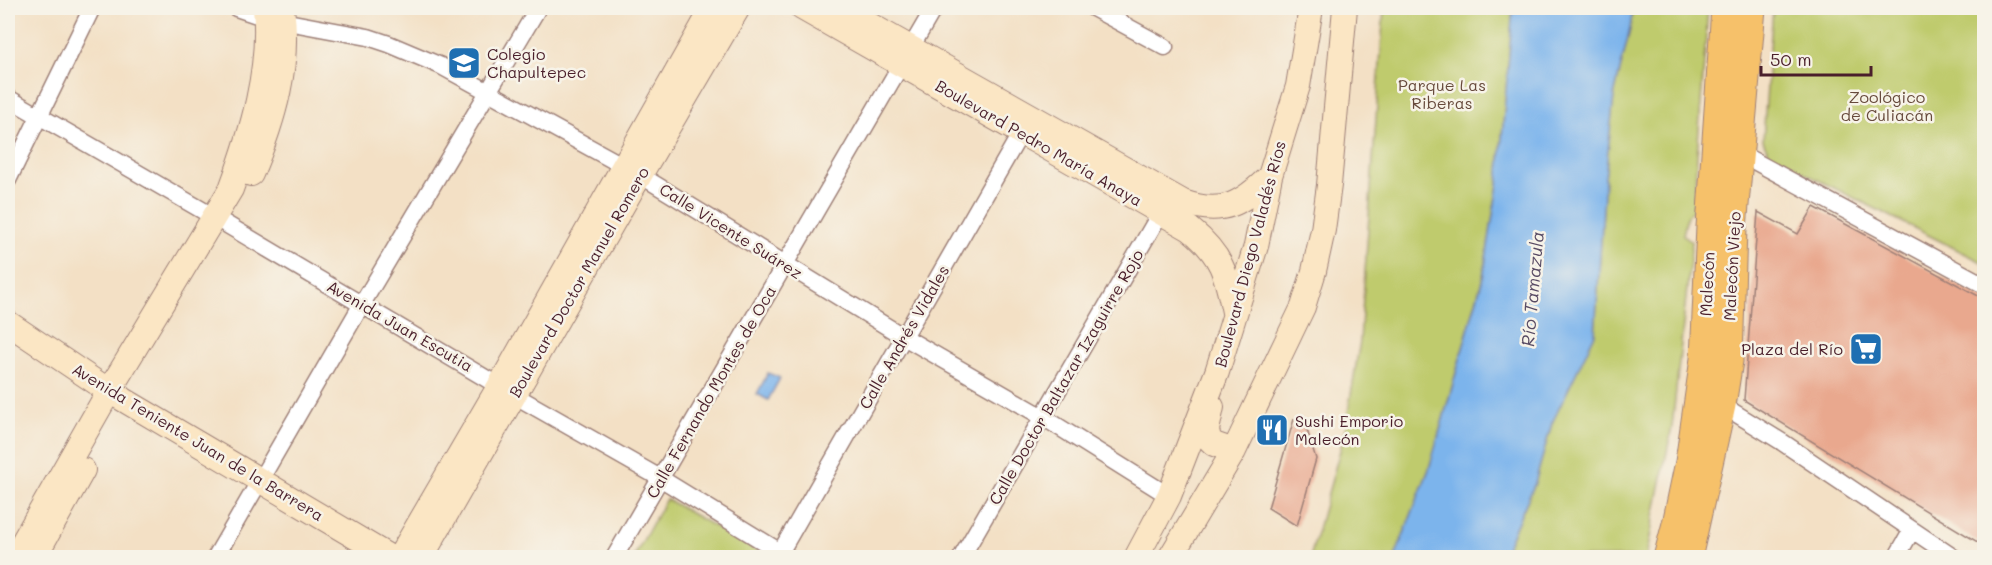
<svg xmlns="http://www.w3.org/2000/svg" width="1992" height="565" font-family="Mali,sans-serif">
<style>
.green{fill:#bfcb6d;stroke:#84754c;stroke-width:1.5}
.water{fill:#7cb4ec;stroke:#636a8c;stroke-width:1.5}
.building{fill:#e9a88e}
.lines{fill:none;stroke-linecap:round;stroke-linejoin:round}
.street-casing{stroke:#9e8078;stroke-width:19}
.secondary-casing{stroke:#9e8078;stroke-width:26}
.primary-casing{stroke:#9e8078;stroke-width:29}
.street{stroke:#fff;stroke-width:16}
.secondary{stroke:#fbe6c4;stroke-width:24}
.primary{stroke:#f6c16b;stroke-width:27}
.labels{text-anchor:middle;stroke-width:5;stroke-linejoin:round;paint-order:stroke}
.poi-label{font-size:16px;fill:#4a1f2b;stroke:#f7f3e8;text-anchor:start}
.park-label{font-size:16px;fill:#674a3c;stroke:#f7f3e8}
.street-label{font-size:16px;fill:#4a1f2b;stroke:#f7f3e8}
.water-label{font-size:18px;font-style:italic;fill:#594c65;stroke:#f7f3e8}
</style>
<rect width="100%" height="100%" fill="#f7f3e8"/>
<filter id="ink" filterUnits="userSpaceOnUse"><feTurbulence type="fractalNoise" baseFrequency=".0167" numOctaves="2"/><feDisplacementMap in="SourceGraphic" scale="12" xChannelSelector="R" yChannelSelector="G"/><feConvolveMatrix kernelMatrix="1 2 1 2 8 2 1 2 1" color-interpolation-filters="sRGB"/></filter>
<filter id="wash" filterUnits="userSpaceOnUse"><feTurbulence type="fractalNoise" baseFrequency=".008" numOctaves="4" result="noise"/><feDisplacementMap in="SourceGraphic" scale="24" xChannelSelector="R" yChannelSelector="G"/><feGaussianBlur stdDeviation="1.35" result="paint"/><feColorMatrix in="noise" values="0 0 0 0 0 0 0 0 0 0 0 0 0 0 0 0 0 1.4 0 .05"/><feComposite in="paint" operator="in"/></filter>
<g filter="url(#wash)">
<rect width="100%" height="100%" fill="#f3e0c5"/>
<path class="green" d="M1384,8H1513L1498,184L1483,277L1429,469L1395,557L1310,558L1344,436L1360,341Z
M1633,8H1708L1693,210L1687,216L1683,235L1692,242L1672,427L1646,557L1502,558L1535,483L1552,423L1595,334L1605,178L1614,96L1630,29Z
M1773,8H1984V263L1770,156L1763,140Z
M666,499L765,555L763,557H634Z"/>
<path class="water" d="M1513,8H1633L1630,29L1614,96L1605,178L1595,334L1552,423L1535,483L1502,557H1395L1429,469L1483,277L1498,184Z
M768,373L780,378L768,400L757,394Z"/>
<g id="blocks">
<path class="building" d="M1814,207L1984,299V546L1744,400L1758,212L1798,234Z
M1294,419L1304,420L1316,459L1297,526L1268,508Z"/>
</g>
</g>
<g filter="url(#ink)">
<use href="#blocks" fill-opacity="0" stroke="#9e8078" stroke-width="1.5"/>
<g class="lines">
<defs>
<path id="street" d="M236,8L266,18L368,37L389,44L441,66L640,175L904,337L1043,417L1169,496
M1093,8L1165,47
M8,98L214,217L514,395L660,478L790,558
M1732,149L1984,285
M8,180L92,8
M1722,405L1782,442L1954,558
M215,558L362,304L538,8
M614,558L934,8
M777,558L1026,124
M961,558L1165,205
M1896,558L1912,530"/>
<path id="secondary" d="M802,8L1190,229C1222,255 1226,273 1234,312
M840,8L1183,202C1222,216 1242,204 1270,176
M251,174C274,120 290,66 282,8
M8,323L109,391L391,558
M1212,407L1207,430L1209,439L1214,444L1234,451
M14,558L109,391L231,189C252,132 271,69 265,8
M34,558L83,470
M399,558L500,385L713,8
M421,558L640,175L738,8
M1136,558L1169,496L1217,372L1256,246L1270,176L1298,86L1311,8
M1170,558L1234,451L1303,307L1314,271L1323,230L1329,185L1345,8"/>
<path id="primary" d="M1667,558L1676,524L1689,462L1704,359L1710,227L1725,8
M1688,558L1722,405L1729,361L1733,228L1752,8"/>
</defs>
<use href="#street" class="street-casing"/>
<use href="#secondary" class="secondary-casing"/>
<use href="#primary" class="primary-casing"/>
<use href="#street" class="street"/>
<use href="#secondary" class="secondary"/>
<use href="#primary" class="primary"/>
</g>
</g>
<defs>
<symbol id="school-square" viewBox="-11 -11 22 22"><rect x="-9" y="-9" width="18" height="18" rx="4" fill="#1f6fb2" stroke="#f7f3e8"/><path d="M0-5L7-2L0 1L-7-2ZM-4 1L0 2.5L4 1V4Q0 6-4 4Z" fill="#fff"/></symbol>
<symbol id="supermarket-square" viewBox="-11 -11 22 22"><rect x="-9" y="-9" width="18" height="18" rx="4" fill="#1f6fb2" stroke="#f7f3e8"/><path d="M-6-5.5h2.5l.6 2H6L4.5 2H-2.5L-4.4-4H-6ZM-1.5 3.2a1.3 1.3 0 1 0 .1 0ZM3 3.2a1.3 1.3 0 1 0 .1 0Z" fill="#fff"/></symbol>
<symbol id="restaurant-square" viewBox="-11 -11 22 22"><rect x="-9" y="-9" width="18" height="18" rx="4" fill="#1f6fb2" stroke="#f7f3e8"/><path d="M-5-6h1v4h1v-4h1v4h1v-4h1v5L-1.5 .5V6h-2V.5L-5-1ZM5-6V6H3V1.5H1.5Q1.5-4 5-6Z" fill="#fff"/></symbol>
</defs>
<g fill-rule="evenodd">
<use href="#school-square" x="445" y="44" width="38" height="38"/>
<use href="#supermarket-square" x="1847" y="330" width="38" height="38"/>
<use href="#restaurant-square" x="1253" y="411" width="38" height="38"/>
</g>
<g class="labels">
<g class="poi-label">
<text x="487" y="60">Colegio<tspan x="487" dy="18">Chapultepec</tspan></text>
<text x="1843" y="355" text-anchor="end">Plaza del Río</text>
<text x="1295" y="427">Sushi Emporio<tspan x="1295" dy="18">Malecón</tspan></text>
</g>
<g class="park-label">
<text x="1442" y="91">Parque Las<tspan x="1442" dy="18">Riberas</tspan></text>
<text x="1887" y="103">Zoológico<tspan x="1887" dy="18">de Culiacán</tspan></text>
</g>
<g class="street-label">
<text transform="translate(1039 143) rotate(30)" y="6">Boulevard Pedro María Anaya</text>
<text transform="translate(731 231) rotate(32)" y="6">Calle Vicente Suárez</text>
<text transform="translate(1250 254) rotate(-75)" y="6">Boulevard Diego Valadés Ríos</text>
<text transform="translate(1732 266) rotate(-87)" y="6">Malecón Viejo</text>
<text transform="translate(579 282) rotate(-60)" y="6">Boulevard Doctor Manuel Romero</text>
<text transform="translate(1707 284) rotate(-87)" y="6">Malecón</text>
<text transform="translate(400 326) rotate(30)" y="6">Avenida Juan Escutia</text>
<text transform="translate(904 337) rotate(-60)" y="6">Calle Andrés Vidales</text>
<text transform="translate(1066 377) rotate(-60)" y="6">Calle Doctor Baltazar Izaguirre Rojo</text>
<text transform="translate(711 392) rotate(-60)" y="6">Calle Fernando Montes de Oca</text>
<text transform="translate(198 442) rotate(31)" y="6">Avenida Teniente Juan de la Barrera</text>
</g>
<g class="water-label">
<text transform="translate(1533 289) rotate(-85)" y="6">Río Tamazula</text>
</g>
</g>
<rect width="1992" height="565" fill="none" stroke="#f7f3e8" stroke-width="30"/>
<path d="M1761 66v9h110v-9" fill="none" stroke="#4a1f2b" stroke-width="3"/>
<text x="1770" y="66" font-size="18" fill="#4a1f2b" stroke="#f7f3e8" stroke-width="4.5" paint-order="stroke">50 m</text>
</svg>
